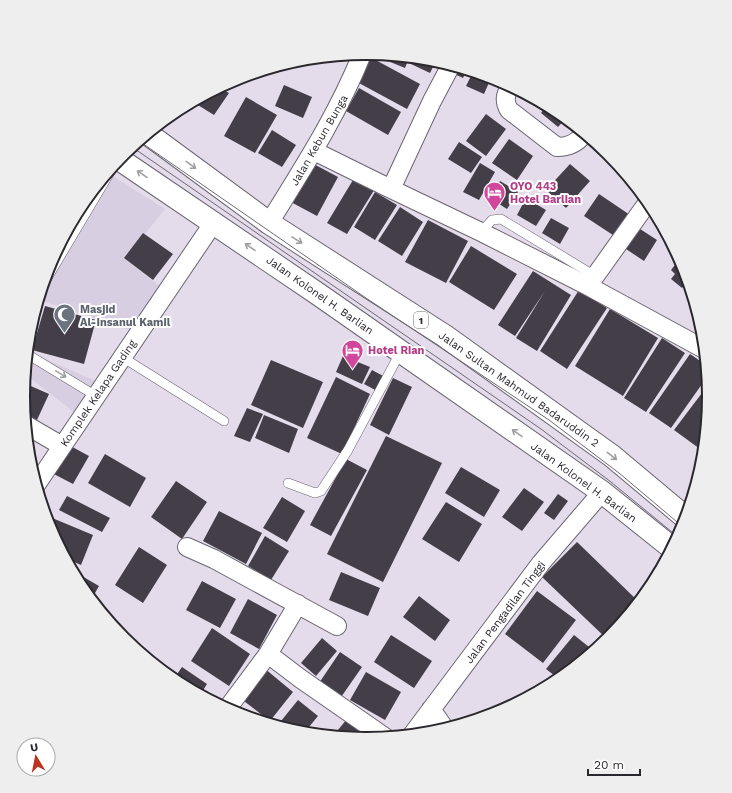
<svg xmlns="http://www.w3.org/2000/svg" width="732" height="793" font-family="'Work Sans',sans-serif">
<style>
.built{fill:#d8cee2}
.building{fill:#443e49}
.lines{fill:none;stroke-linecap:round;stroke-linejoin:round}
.lane-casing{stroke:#6a6471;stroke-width:10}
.street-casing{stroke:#6a6471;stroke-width:20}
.highway-casing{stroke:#6a6471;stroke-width:24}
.lane{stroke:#fff;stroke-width:9}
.street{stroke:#fff;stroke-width:18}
.highway{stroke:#fff;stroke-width:22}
.tram{stroke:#6e6973;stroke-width:1}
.oneway{stroke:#9f9ea0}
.labels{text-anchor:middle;stroke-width:4;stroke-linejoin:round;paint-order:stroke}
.shield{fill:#fff;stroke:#6a686c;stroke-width:1}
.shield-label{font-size:10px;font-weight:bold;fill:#2a272d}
.street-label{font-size:11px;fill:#2a272d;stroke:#fff}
.hotel-label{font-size:11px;font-weight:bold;fill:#b23c85;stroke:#fff;text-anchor:start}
.worship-label{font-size:11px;font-weight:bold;fill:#5b616d;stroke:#fff;text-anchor:start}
.rim{fill:none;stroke:#2a272d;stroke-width:2}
</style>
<rect width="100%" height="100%" fill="#e4dceb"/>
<path class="built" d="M108,173L165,209L125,259L162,288L129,330L42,301L29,352L96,381L74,412L25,374L30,329L49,265L81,206Z"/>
<path class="building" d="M379,55L409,58L405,68L378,57Z
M370,57L420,84L407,109L357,82Z
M414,58L433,60L436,61L430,73L411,64Z
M299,60L298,66L285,64L289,63Z
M455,67L467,70L463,78L452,73Z
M473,72L491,78L484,94L466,86Z
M241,78L237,85L232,81Z
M284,85L312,97L303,118L275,106Z
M220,88L229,93L214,115L193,102Z
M359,88L401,112L388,135L346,111Z
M246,97L277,115L255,153L224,136Z
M546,106L565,119L558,127L541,113Z
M486,114L506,129L486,156L466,141Z
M272,130L296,145L282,167L258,153Z
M509,139L533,156L517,180L492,163Z
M592,140L609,154L613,159L610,161L590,142Z
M459,142L482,157L471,173L448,159Z
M310,162L338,177L317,216L289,201Z
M480,163L495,172L479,200L463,192Z
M570,164L590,181L566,208L546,190Z
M622,170L631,181V182L619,174Z
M356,175L376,187L347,234L327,223Z
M500,181L518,192L507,209L490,198Z
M375,192L397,205L375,240L354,227Z
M599,194L633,217L619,239L584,216Z
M526,198L546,210L536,226L517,215Z
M400,207L423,222L402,256L378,241Z
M551,218L569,228L560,244L542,233Z
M428,220L468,241L446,283L405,262Z
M637,227L657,240L644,261L623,247Z
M143,233L173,254L153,280L124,258Z
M471,246L517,274L494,310L449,282Z
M678,261L683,265L688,281L682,288L671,279L675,274L671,270Z
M533,271L571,295L537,351L516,338L545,291L515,336L498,325Z
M579,290L607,308L567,369L540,351Z
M45,306L96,320L84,364L32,350Z
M610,309L658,338L623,396L575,366Z
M662,338L685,353L646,412L624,398Z
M690,354L706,365L707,377L671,428L649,413Z
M343,356L370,367L362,384L336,372Z
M271,360L323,382L303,428L251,405Z
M372,370L385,377L377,391L364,384Z
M336,377L370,394L342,454L307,438Z
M393,378L412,387L389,435L370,425Z
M24,383L49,394L37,420L25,415L23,396Z
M708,385L709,397L704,443L700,449L674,430Z
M247,408L263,414L250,442L234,436Z
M264,415L298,429L289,453L255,438Z
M386,436L442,463L383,582L327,554Z
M65,443L89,456L73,484L50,472Z
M105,454L146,478L130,507L88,483Z
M346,459L367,470L331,536L310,525Z
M461,467L500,490L484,517L445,493Z
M176,481L207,502L182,539L151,517Z
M524,488L544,502L522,531L502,517Z
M558,494L568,501L554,520L544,513Z
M67,496L110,518L102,532L59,510Z
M282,497L305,511L287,542L263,528Z
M446,502L482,524L459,562L422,539Z
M219,511L262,533L246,564L203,541Z
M45,515L93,535L81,565L65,558L49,528Z
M265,536L289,551L271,580L248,566Z
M577,542L639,602L608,640L542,577Z
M139,547L167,565L143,603L115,585Z
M341,572L380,588L368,616L329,600Z
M80,575L99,586L91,600L77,580Z
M202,581L236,599L220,628L186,610Z
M537,591L576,620L543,663L505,634Z
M419,596L450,620L435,641L403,617Z
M248,599L277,615L259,649L230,633Z
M212,628L250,654L229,686L191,661Z
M391,635L432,661L414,688L374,662Z
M574,635L594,651L559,679L546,669Z
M322,638L337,651L316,676L301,663Z
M340,652L362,667L339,700L317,686Z
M182,667L207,684L200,695L173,680Z
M264,668L293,692L270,721L240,698Z
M366,672L401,692L385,720L350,700Z
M298,700L318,716L304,733L277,726Z
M248,710L264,722L243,716Z
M347,719L373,739L333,736Z"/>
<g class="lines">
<defs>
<path id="lane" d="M481,232L492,220L501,219L595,276
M43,285L115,164
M27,354L96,396
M122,357L224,421
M288,483L315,493L321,491L348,450L401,351"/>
<path id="street" d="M510,87C505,95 504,101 509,110L557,147C569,147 577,143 584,134
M314,151L391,189L432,101L451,65
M391,189L481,232L588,286L704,349
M269,223C303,168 338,114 362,54
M588,286L648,202
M26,425L62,446
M36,485L214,222
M187,547L214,559L337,626
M268,654L301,679L386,738
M227,709L268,654L298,604
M431,709L445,729
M412,735L541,563L602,492"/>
<path id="highway" d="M148,134L269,223L445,336L612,456L686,518
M119,159L318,294L602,492L672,548"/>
</defs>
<use href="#lane" class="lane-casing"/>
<use href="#street" class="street-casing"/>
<use href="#highway" class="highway-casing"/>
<use href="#lane" class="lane"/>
<use href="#street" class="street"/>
<use href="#highway" class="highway"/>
<path class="tram" d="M139,141L366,298L549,420L619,473L683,527
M132,147L541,429L611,482L678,537"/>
</g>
<defs><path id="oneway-shaft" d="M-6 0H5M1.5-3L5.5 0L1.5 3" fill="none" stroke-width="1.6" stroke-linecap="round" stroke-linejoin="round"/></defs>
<g class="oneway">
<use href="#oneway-shaft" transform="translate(191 165) rotate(36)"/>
<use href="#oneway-shaft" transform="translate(142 174) rotate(-146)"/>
<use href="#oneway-shaft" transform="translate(297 240) rotate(32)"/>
<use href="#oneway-shaft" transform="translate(250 247) rotate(-145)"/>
<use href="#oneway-shaft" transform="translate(61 374) rotate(31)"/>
<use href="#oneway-shaft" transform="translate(517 433) rotate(-145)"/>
<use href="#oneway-shaft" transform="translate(612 456) rotate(38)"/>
</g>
<defs>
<symbol id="hotel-pin" viewBox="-11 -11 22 30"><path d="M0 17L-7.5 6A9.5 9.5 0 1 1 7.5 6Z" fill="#d1479c" stroke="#fff"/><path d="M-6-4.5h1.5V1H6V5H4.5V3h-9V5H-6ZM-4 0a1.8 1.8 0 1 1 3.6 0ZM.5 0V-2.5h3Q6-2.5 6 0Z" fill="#fff"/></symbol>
<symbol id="mosque-pin" viewBox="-11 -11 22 30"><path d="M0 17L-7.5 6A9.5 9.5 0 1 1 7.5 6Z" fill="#6b7280" stroke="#fff"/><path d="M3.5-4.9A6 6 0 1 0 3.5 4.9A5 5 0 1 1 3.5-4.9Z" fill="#fff"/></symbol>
</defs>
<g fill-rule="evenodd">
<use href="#hotel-pin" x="482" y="180" width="25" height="34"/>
<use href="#mosque-pin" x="52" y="302" width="25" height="34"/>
<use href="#hotel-pin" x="340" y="338" width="25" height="34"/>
</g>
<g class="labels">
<rect class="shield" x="414" y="312" width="14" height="16" rx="3"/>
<g class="shield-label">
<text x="421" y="324">1</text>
</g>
<g class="street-label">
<text transform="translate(319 140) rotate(-60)" y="4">Jalan Kebun Bunga</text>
<text transform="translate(320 295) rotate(35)" y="4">Jalan Kolonel H. Barlian</text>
<text transform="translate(519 389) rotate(35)" y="4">Jalan Sultan Mahmud Badaruddin 2</text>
<text transform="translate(98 393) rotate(-56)" y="4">Komplek Kelapa Gading</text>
<text transform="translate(584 482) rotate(36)" y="4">Jalan Kolonel H. Barlian</text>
<text transform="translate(505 612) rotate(-53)" y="4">Jalan Pengadilan Tinggi</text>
</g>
<g class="hotel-label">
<text x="510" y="190">OYO 443<tspan x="510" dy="13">Hotel Barlian</tspan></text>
<text x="368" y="354">Hotel Rian</text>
</g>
<g class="worship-label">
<text x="80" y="313">Masjid<tspan x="80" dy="13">Al-Insanul Kamil</tspan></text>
</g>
</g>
<path d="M0 0H732V793H0ZM30 396a336 336 0 1 1 672 0a336 336 0 1 1-672 0Z" fill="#eee" fill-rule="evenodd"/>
<path class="rim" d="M30 396a336 336 0 1 1 672 0a336 336 0 1 1-672 0Z"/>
<g transform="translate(36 757) rotate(350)"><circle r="19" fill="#ffffff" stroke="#aaa9ab"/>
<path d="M0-3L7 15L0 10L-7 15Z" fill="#bf3222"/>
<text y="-6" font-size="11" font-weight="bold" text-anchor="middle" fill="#2a272d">U</text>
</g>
<path d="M588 769v6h52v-6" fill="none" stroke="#2a272d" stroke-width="2"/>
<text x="594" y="769" font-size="12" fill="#2a272d" stroke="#ffffff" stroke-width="3" paint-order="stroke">20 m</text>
</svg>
